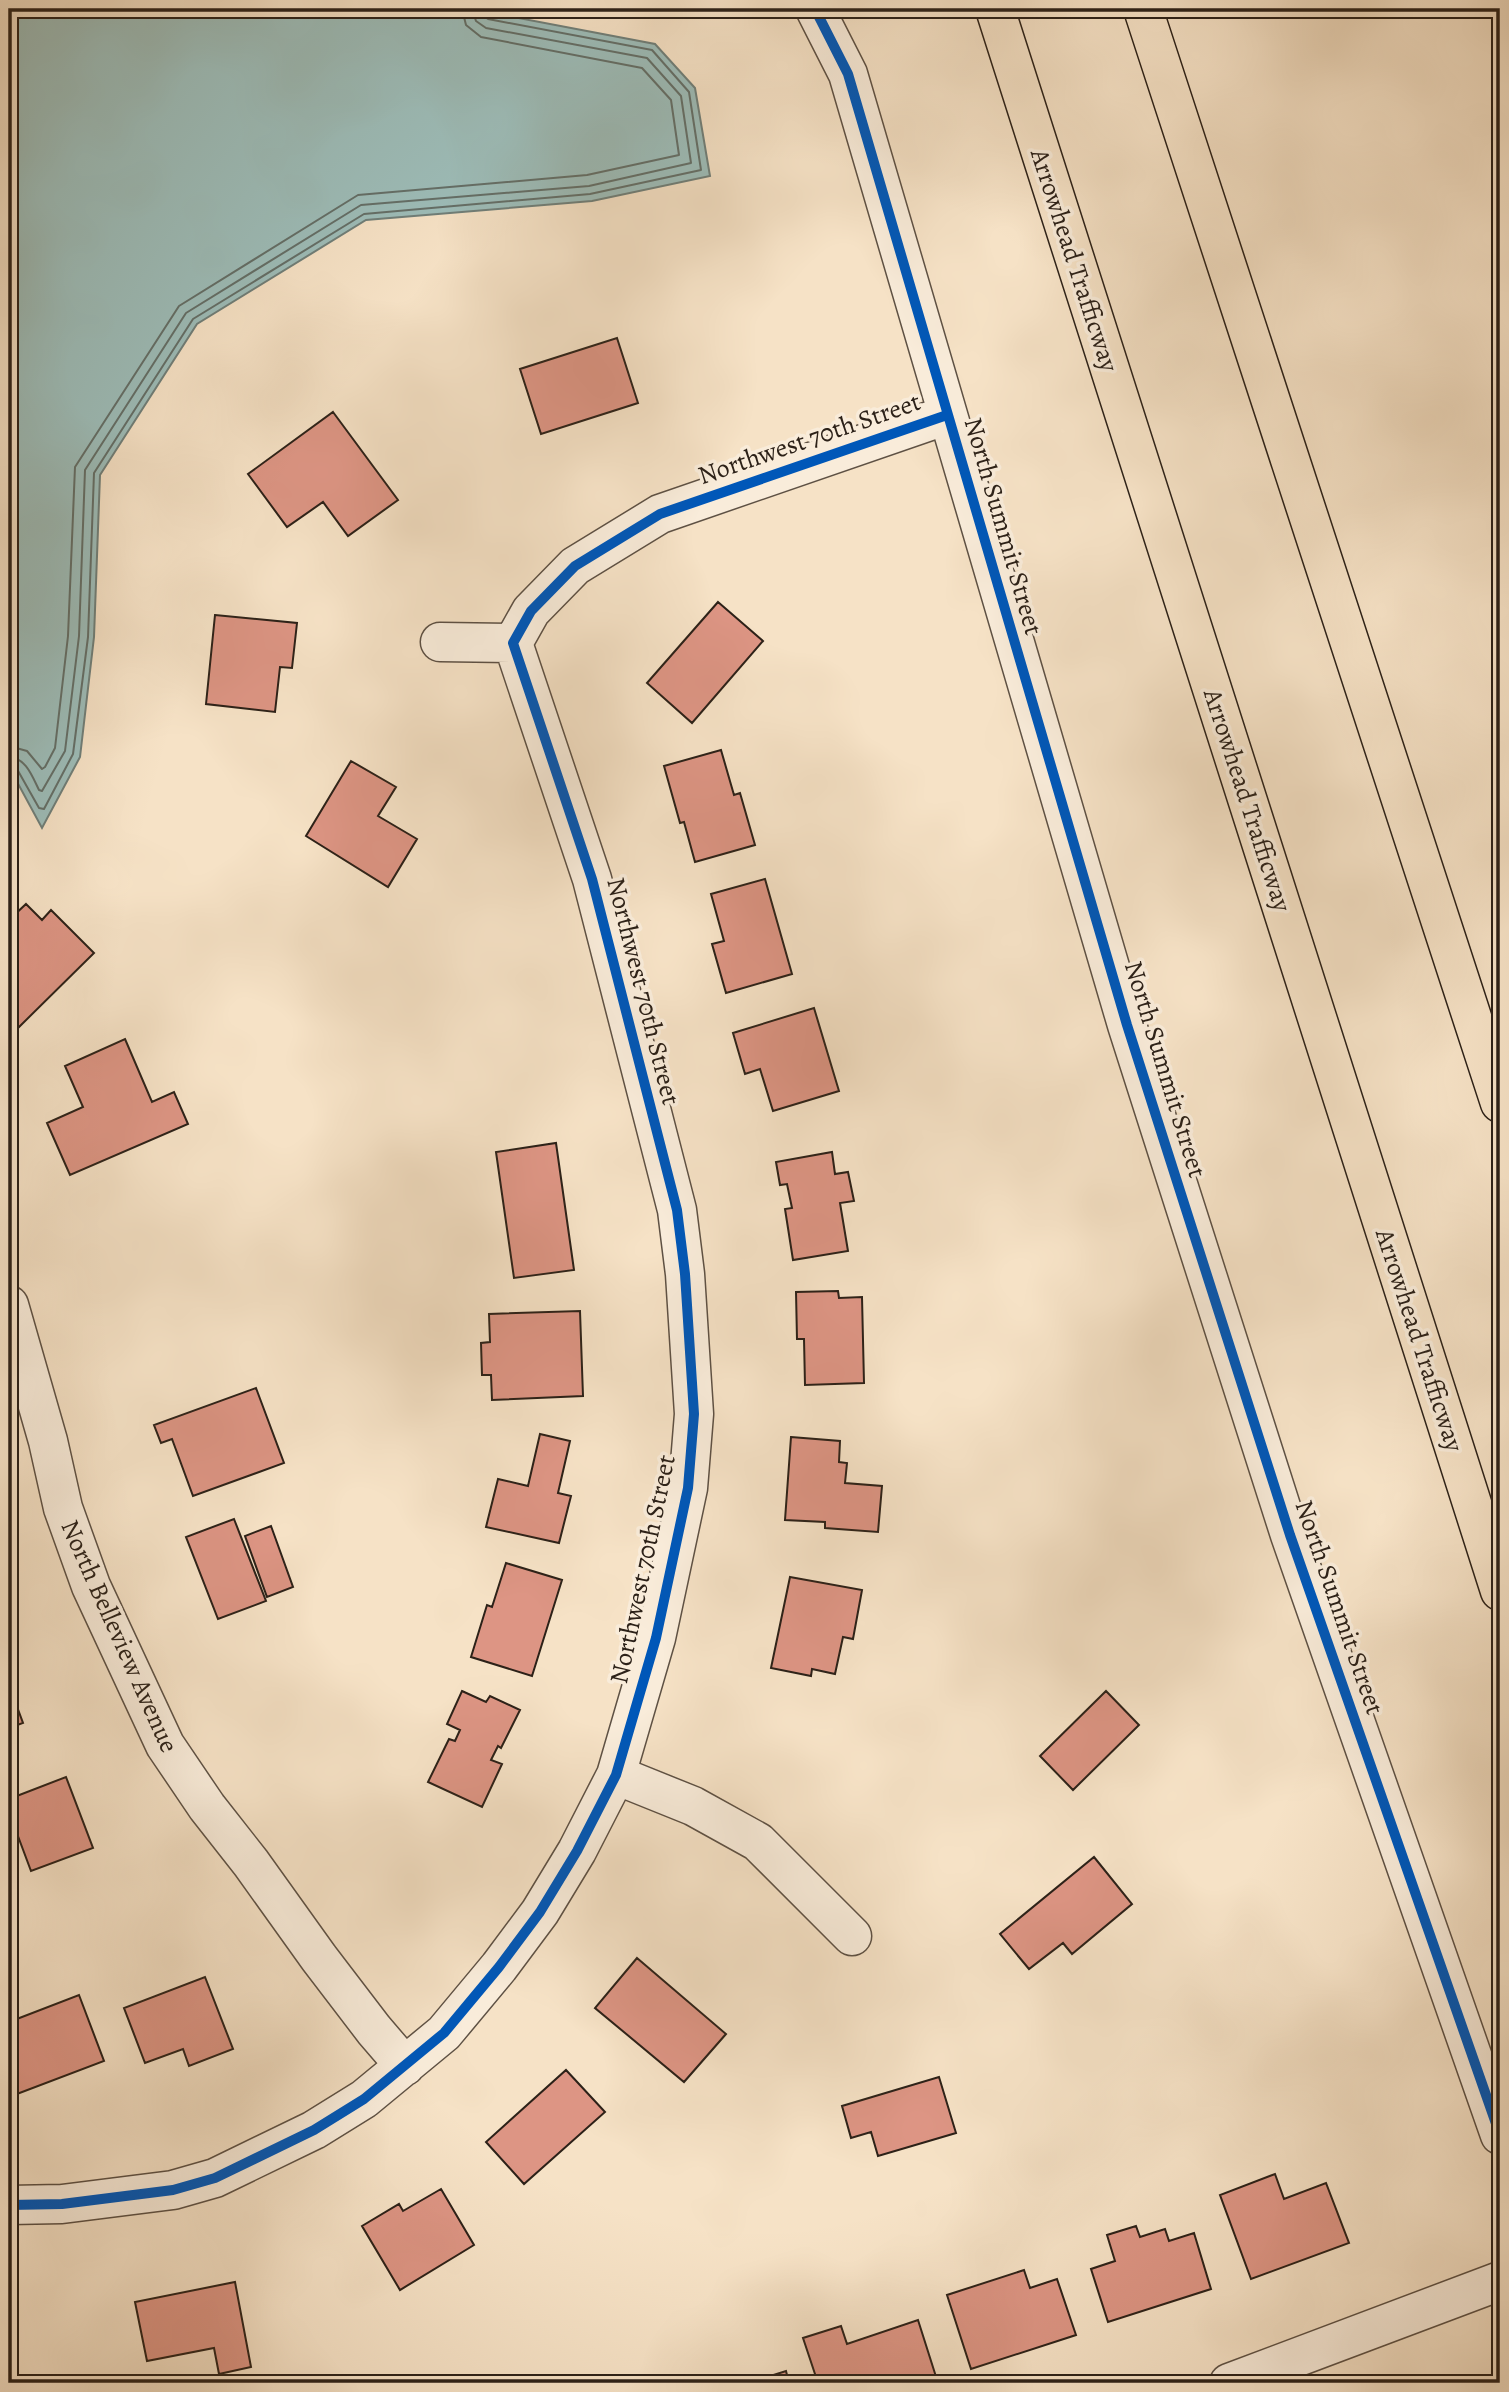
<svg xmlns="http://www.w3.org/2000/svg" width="1509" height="2392" font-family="Alegreya,serif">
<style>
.water{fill:#9dbdb9;stroke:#707f79;stroke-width:2}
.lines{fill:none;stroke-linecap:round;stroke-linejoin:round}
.shore{stroke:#646f68;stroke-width:2}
.building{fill:#dd9584;stroke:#2c2118;stroke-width:2}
.minor-casing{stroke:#5e5144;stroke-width:41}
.highway-casing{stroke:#2c2118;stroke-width:41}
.minor{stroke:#f9ecda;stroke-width:38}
.highway{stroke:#f6e2c6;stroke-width:38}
.cycleway-casing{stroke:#f9ecda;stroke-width:15}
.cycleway{stroke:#0057b8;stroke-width:10}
.labels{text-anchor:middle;stroke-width:7;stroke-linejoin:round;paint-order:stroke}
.street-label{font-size:26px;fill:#2c2118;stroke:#f9ecda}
</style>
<rect width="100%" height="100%" fill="#f6e2c6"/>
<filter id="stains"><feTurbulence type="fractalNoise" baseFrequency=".00286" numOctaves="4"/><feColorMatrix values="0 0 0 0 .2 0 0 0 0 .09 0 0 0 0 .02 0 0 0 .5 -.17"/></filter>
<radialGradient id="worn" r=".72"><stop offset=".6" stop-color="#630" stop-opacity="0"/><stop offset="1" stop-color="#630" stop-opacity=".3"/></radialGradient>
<path class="water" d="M9,9H471L655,44L695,88L710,176L592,201L366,220L197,324L100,475L94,637L80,757L42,828L9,767Z"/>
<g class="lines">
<path class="shore" d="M9,746L27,751L42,769L45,767L55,748L68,636L75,467L179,306L358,195L587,175L679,155L671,100L642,68L481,37L466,25L462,9
M9,757C26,758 32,776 39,790L42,791L65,751L79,636L85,470L186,313L361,205L589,186L691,163L681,96L647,58L486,28L476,21L472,9
M9,765L17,769L39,808L44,809L73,754L88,637L94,473L193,319L364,214L590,194L701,170L689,92L652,50L488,19L482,15L481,9"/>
</g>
<path class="building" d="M617,338L638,403L541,434L520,369Z
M333,412L398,500L348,536L323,502L287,527L248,474Z
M718,602L763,641L692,723L647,683Z
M215,615L297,623L292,668L280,667L275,712L206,704Z
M721,750L734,795L740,793L755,845L695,862L684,822L680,823L664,766Z
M351,761L396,787L378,816L417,839L388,887L306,836Z
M765,879L792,974L726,993L712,944L724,941L711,894Z
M26,904L42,920L51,910L94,953L18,1028L9,1019V920Z
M814,1008L839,1091L773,1111L760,1069L745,1074L733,1033Z
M125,1039L152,1102L174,1092L188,1124L70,1175L47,1123L83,1107L65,1066Z
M556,1143L574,1270L514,1278L496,1152Z
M832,1152L835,1174L848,1172L854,1201L840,1203L848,1251L793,1260L785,1209L792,1208L787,1184L780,1185L776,1162Z
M838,1291L839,1298L862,1297L864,1383L805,1385L804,1339H797L796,1292Z
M580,1311L583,1396L492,1400L491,1375H482L481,1343L490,1342L489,1314Z
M256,1388L284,1463L193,1496L172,1439L161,1443L154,1425Z
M540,1434L570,1441L558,1493L571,1496L559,1543L486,1527L498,1479L528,1486Z
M791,1437L840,1441L839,1462L847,1463L845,1483L882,1486L878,1532L825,1528V1522L785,1520Z
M234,1519L266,1601L218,1619L186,1537Z
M271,1526L293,1587L267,1597L245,1536Z
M506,1563L562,1580L532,1676L471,1657L487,1605L492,1607Z
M790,1577L862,1590L853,1639L843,1637L835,1674L812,1669L811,1676L771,1668Z
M9,1685L23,1723L9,1728Z
M462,1691L486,1702L490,1696L520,1710L501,1748L498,1746L491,1760L502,1764L482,1807L428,1782L449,1739L455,1741L460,1730L447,1724Z
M1106,1691L1139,1725L1073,1790L1040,1756Z
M66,1777L93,1848L31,1871L9,1812V1799Z
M1094,1857L1132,1904L1072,1954L1063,1943L1029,1969L1000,1934Z
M637,1958L726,2034L684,2082L595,2008Z
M205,1977L233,2049L189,2066L183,2049L145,2063L124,2008Z
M79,1995L104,2061L9,2097V2022Z
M566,2070L605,2112L524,2184L486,2142Z
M939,2077L956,2133L878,2156L871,2132L851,2138L842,2106Z
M1275,2174L1284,2199L1326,2183L1349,2243L1251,2279L1220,2195Z
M441,2189L474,2245L400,2290L362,2226L399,2204L403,2211Z
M1136,2226L1140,2237L1165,2229L1169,2241L1194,2233L1211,2289L1108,2322L1091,2269L1115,2261L1107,2235Z
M1024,2270L1030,2288L1057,2279L1076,2335L971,2369L947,2295Z
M235,2282L251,2367L219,2374L214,2348L147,2361L135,2302Z
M918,2320L938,2383H818L803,2338L841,2326L847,2344Z
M786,2371L789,2383H748Z"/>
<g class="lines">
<defs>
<path id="minor" d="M815,9L848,74L1127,1025L1290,1535L1500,2135
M440,642L513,643
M9,1305L48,1441L63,1508L91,1586L165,1745L207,1807L251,1863L319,1958L374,2030L405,2066
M616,1775L693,1806L758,1842L852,1936
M9,2205L62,2204L173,2190L215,2178L314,2130L364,2099L444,2033L499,1967L540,1912L577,1851L616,1775L656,1638L688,1488L694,1414L685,1274L677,1210L592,879L513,643L531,611L575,566L660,514L947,415
M1229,2383L1500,2281"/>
<path id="highway" d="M995,9L1500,1591
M1143,9L1500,1103"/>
</defs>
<use href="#minor" class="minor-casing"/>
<use href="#highway" class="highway-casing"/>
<use href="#minor" class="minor"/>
<use href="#highway" class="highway"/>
<defs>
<path id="cycleway" d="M815,9L848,74L1127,1025L1290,1535L1500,2135
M9,2205L62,2204L173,2190L215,2178L314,2130L364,2099L444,2033L499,1967L540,1912L577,1851L616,1775L656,1638L688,1488L694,1414L685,1274L677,1210L592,879L513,643L531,611L575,566L660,514L947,415"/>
</defs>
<use href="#cycleway" class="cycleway-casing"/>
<use href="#cycleway" class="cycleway"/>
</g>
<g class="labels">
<g class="street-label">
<text transform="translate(1075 260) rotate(72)" y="9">Arrowhead Trafficway</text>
<text transform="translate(809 438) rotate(-19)" y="9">Northwest 70th Street</text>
<text transform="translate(1004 526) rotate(74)" y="9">North Summit Street</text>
<text transform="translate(1248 800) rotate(72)" y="9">Arrowhead Trafficway</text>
<text transform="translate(644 991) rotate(76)" y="9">Northwest 70th Street</text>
<text transform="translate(1166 1069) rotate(73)" y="9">North Summit Street</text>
<text transform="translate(1420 1340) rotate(72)" y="9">Arrowhead Trafficway</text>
<text transform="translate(642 1569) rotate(-78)" y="9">Northwest 70th Street</text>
<text transform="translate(1340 1607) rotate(71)" y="9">North Summit Street</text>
<text transform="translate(120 1636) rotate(66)" y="9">North Belleview Avenue</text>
</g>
</g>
<rect width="1509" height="2392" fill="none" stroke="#f6e2c6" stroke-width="35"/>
<rect x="10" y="10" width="1488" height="2371" fill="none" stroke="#2c2118" stroke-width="3.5"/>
<rect x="18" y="18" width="1474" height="2357" fill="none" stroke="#2c2118" stroke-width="2"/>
<rect width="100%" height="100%" filter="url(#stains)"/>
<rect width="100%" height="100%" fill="url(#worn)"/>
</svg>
